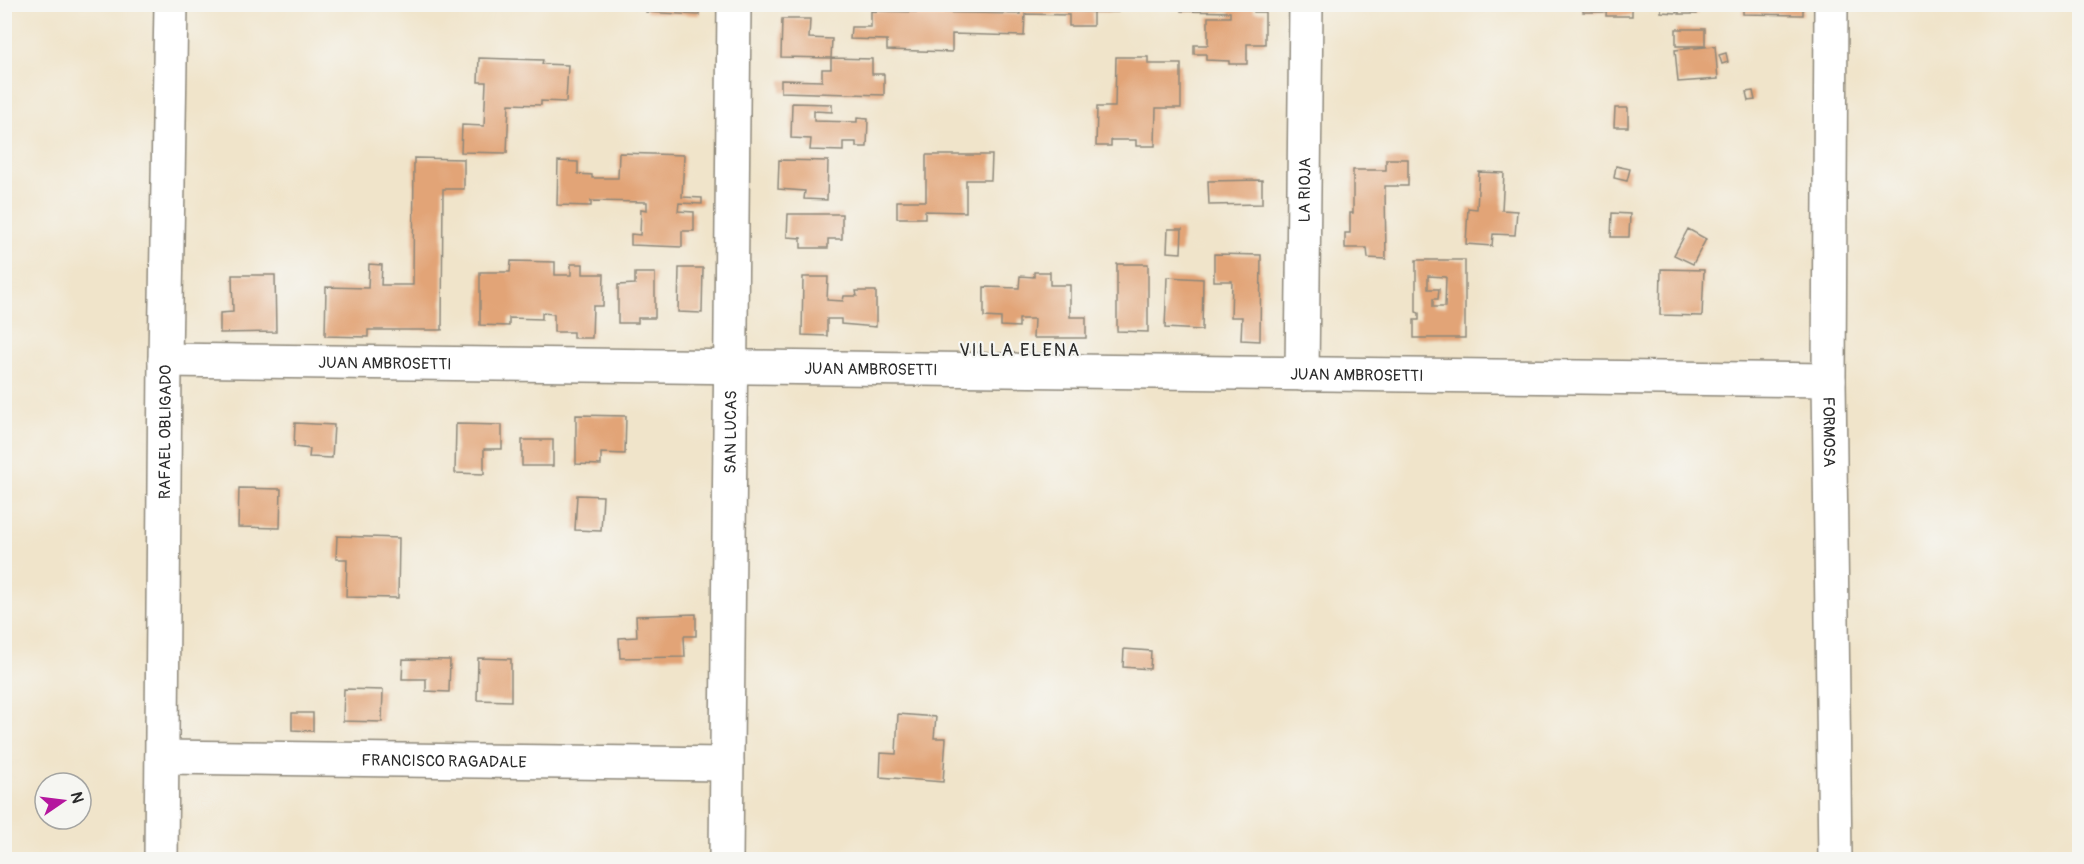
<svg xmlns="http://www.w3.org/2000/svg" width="2084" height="864" font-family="Pangolin,sans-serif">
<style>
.building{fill:#e2a477;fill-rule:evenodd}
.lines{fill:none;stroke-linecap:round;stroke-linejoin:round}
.minor-casing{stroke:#8e887a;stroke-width:36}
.minor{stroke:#fff;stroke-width:33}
.labels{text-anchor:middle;stroke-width:4.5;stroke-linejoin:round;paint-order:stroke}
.street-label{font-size:16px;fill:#2b2b2b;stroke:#f6f6f2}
.neighbourhood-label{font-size:18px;letter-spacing:1.5px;fill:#2b2b2b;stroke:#f6f6f2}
</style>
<rect width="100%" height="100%" fill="#f6f6f2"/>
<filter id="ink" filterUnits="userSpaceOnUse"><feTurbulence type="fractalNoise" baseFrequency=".0167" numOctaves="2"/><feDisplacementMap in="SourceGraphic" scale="12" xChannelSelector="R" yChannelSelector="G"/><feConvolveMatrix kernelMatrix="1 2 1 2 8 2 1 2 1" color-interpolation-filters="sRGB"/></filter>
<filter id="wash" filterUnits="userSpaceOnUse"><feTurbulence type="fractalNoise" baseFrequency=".008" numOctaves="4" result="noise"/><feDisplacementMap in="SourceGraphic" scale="24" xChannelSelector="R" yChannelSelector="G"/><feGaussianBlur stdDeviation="1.35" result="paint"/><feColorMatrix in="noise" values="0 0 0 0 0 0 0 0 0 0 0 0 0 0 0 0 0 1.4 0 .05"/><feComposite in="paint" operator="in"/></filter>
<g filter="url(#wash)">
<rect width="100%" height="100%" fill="#f0e4ca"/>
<g id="blocks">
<path class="building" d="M647,4H700L699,15L646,12Z
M1020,4H1070V11L1093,12V26H1069V15L1025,14L1024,36L952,34V52L887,50V40L850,39L851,27H871V11L1020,14Z
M1093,4H1118V12H1093Z
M1181,4H1254V12H1265V44H1247V64H1229V61L1206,60V54H1194V45H1208V17H1230V12L1181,11Z
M1607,4H1632V16H1606Z
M1662,4H1677V13L1661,12Z
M1679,4H1697V14H1679Z
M1743,4H1803V15L1743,14Z
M1583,5H1604V12H1583Z
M782,19H810L809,38L832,39L831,58L781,57Z
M1676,29H1705V46H1676Z
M1715,46L1718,79L1678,82L1675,50Z
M1726,53L1728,62L1722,64L1719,55Z
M1116,57H1148V64H1181V108H1156L1155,146H1136V140H1111V146H1096L1097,107H1115Z
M479,58L543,60L542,64L568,65L566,102L541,101V105L509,104L507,153L461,152L462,125L484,126L486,82H478Z
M831,58L872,59V74H884V95L781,92V80L822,81V69H831Z
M1753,91L1755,100L1748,101L1746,92Z
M792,103L832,104V112L814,111V121L857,122V118L868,119L867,147H856V142H843V151L810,150L811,139L791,138Z
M1615,108H1628V127H1614Z
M619,153L684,155L682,197L702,198V204L679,203L678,211L694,212V231H682V247L631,245V234L640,235L641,209L647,210V202L591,201V206L557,205L558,161L578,162V174L592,175V178H618Z
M926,155H992L991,180H966V212L925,211V218H897V201H926Z
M414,158L464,159V189H443L442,330H368V337L325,336L326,287L368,288L369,264L382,265L381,285H413Z
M1386,159H1408V186H1385L1386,259L1368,258L1367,248H1345V233H1350V213H1353V170H1386Z
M779,160L828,161L827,200L804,199L805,191L778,189Z
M1616,166L1630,169L1627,181L1614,178Z
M1479,172L1504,173L1502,210L1517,211L1515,235L1493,234L1492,246L1466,244L1468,208L1477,209Z
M1262,180V204L1209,205L1208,181Z
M1612,213L1630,214L1629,237H1611Z
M788,214H842V239H828V248H801V238L787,237Z
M1168,229H1182L1181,253L1167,252Z
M1688,229L1706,239L1693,264L1674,255Z
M1214,254L1261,255L1260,341L1241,340L1242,317H1231L1232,281H1214Z
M1416,260H1465V338H1414V320H1419V313L1416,312ZM1428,276L1446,277L1445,307H1433V299H1438L1439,289H1428Z
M511,261L555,262V275H571V264H583V274H604L603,306H593L592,338H573V332H554V314L542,313V319L509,318V326L480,325V272H510Z
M1117,264H1148V332L1117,331Z
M679,268H703L702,313L678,312Z
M1661,269L1704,270L1702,316L1660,315Z
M1034,272H1050V285H1070V317H1086V338H1033L1034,319H1019V327L1001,326V318L984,317V287L1019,288L1020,276L1034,277Z
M635,273H655V318H638V323H618V285L635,284Z
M232,275H275L276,332L220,333V313L233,312Z
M803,277H828L827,300L843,301L844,296H857L856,291H876V327L841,324V319H827V336L802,335Z
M1167,277L1203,279L1202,330L1165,328Z
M576,415L626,416L625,454L601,453V465L576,464Z
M295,423L334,425L332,458L309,457L310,449L294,447Z
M456,424L502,425V449H484V474L455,473Z
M522,440H553V466H522Z
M239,488L281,489L280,528L238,527Z
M577,495L603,496L601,531L575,530Z
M337,536L399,538L398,598L346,597L347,559H336Z
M696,614V636H684L685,657L620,658L619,638L637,637L636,616Z
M1124,649L1151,651L1150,669L1123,667Z
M478,658L511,659V701L477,700Z
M403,659L450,660L449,692L426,691V679H402Z
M344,689L383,690L382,722L343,721Z
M292,713H313V731L292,730Z
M898,714L936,717L934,738H946L943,782L880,777L881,753L896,754Z"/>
</g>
</g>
<g filter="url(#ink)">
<use href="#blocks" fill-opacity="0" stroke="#8e887a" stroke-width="1.5"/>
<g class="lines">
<defs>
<g id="minor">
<path id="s1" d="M1831,4L1829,380L1835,860"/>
<path id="s2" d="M165,360L1829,380"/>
<path id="s3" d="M1302,374L1306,4"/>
<path id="s4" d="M162,757L727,764"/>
<path id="s5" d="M161,860L165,360L171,4"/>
<path id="s6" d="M726,860L734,4"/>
</g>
</defs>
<use href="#minor" class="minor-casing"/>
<use href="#minor" class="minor"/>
</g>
</g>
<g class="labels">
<g class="street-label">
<text dy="6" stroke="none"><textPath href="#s3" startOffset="184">LA RIOJA</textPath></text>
<text dy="6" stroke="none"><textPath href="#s2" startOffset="220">JUAN AMBROSETTI</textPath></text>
<text dy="6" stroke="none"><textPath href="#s2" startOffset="706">JUAN AMBROSETTI</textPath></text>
<text dy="6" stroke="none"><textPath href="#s2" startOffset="1192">JUAN AMBROSETTI</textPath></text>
<text dy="6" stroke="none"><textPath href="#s5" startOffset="428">RAFAEL OBLIGADO</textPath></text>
<text dy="6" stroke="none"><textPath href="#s6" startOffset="428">SAN LUCAS</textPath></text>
<text dy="6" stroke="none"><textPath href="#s1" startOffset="428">FORMOSA</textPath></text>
<text dy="6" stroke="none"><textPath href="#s4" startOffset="282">FRANCISCO RAGADALE</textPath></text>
</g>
<g class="neighbourhood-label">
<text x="1020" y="356">VILLA ELENA</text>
</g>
</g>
<rect width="2084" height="864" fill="none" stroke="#f6f6f2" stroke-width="24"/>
<g transform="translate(63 801) rotate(76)"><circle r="28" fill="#f6f6f2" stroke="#a5a5a2" stroke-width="1.5"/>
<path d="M0-4.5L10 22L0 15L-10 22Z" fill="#b5179e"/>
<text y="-9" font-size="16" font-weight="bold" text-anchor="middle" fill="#2b2b2b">N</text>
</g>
</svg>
